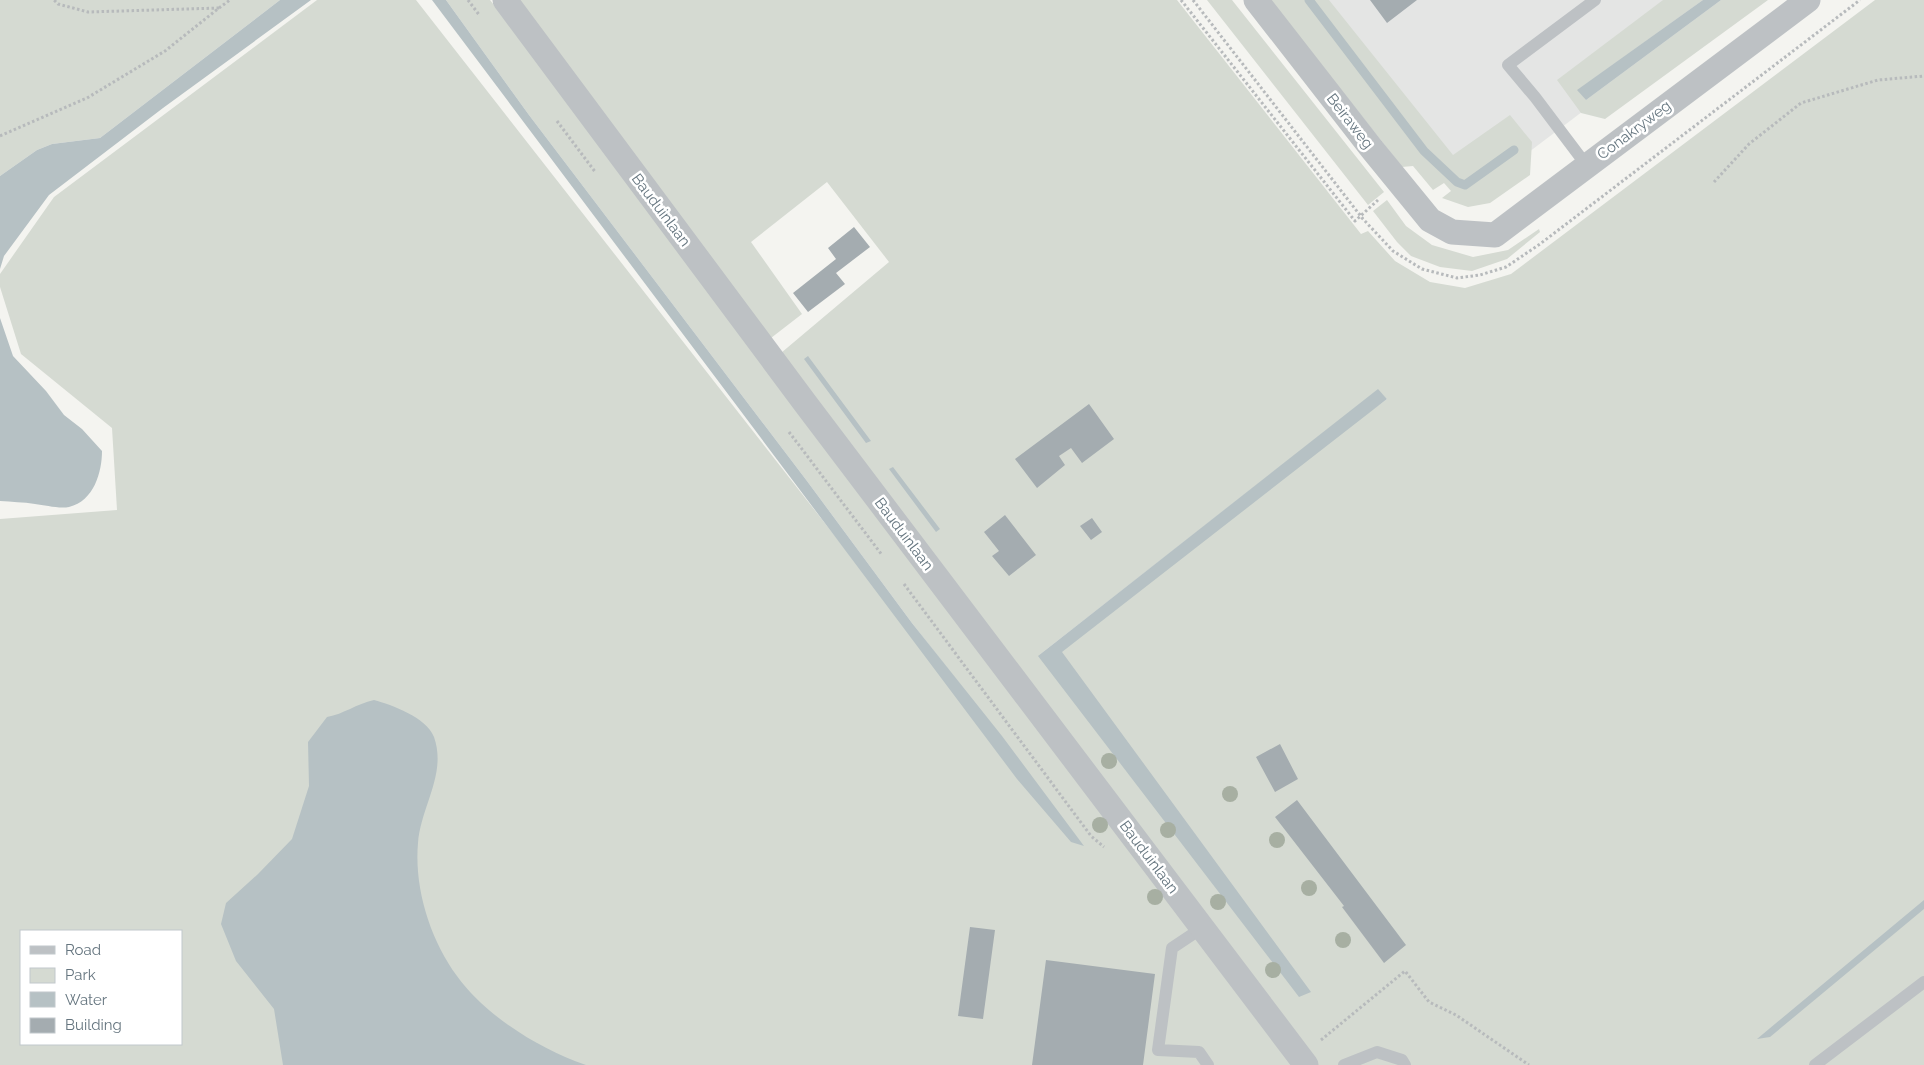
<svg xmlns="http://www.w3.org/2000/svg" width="1924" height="1065" font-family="Raleway,sans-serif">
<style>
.built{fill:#e4e5e4}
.green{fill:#d5dad2;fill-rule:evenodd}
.water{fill:#b6c1c4}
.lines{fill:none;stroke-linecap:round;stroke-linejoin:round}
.stream{stroke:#b6c1c4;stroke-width:9}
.building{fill:#a4acb0}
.path{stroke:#b7babc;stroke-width:3;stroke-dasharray:2.5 2.5;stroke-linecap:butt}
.service{stroke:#bdc1c4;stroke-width:12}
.minor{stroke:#bdc1c4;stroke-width:25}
.tree{fill:#a7afa2}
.labels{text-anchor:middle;stroke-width:5;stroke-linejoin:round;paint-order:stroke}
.street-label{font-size:15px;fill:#65757f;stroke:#fff}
</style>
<rect width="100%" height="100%" fill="#f4f4f0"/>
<path class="built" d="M1297,0H1730L1476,192Z"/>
<path class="green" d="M0,0H280L100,138L52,144L37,150L0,176Z
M317,0H416L974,714L980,710L912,623L807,481L529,115L446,0H490L552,78L517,0H1177L1361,234L1368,231L1395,261L1430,282L1465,288L1511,274L1875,0H1924V1065H0V519L117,510L112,428L21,354L0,287V274L54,197ZM827,182L889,262L781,353L771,338L802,314L751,242ZM1378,390L1387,399L1038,656ZM21,931H181V1044H21Z
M1207,0H1232L1384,192L1368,205Z
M1270,0H1329L1453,155L1510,115L1532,142L1530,175L1490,203L1468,207L1442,198L1451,191L1444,183L1433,190L1413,166L1402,167Z
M1663,0H1703L1578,90L1586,100L1721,0H1768L1605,119L1581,113L1557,80Z
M1387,200L1406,226L1432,245L1473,257L1508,250L1539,229L1540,232L1507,259L1472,271L1440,267L1411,256L1397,242L1373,211Z"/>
<path class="water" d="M280,0H311L163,108L49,195L4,256L0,269V176L37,150L52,144L100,138Z
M432,0H446L529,115L807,481L912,623L1002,736L1084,846L1071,842L1017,779Z
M1703,0H1721L1586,100L1577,90Z
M0,318L13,356L46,391L64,415L82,429L102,451C102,472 94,501 69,507C59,509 45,505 35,504C23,502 12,502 0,501Z
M808,356L871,441L866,443L804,359Z
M1378,389L1387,399L1062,652L1311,992L1299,997L1038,656Z
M893,467L940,529L936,532L889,469Z
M374,700C392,705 426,717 434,737C447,774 421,806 418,843C414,888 430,939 457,976C486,1016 539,1049 586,1065H283L274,1009L236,961L221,924L226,903L258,874L292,839L309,786L308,742L327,717C344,714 356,704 374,700Z
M1924,900V909L1770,1037L1757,1039Z"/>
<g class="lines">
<path class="stream" d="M1309,0L1424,151L1457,182L1465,185L1514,150"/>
</g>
<path class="building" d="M1370,0H1417L1387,23Z
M854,227L870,247L836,273L845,284L808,312L793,293L836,259L828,248Z
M1089,404L1114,439L1082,463L1071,448L1059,456L1065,465L1037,488L1015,459Z
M1005,515L1036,555L1009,576L992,556L999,551L984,532Z
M1092,518L1102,532L1091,540L1080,526Z
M1280,744L1298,779L1275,792L1256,757Z
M1297,800L1406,945L1384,963L1342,907L1344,906L1275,817Z
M970,927L995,930L983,1019L958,1016Z
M1046,960L1155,974L1143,1065H1032Z"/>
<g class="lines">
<path class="path" d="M468,0L480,16
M1181,0L1355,221L1378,200
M1193,0L1363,219L1393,251L1422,269L1457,278L1480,275L1506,267L1540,244L1860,0
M219,8L230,0
M557,121L596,173
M0,136L87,98L165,51L219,8L88,12L58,4L54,0
M1714,182L1749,144L1801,103L1878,80L1924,76
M789,432L882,555
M904,584L1091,836L1104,847
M1321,1040L1405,971L1429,1002L1456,1015L1529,1065"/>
<path class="service" d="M1587,166L1535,97L1508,65L1595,0
M1202,928L1172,948L1158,1050L1199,1052L1208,1065
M1344,1065L1377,1052L1402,1060L1405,1065
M1815,1065L1924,982"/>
<path class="minor" d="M505,0L805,403L1306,1065
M1256,0L1372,149L1430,220L1452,232L1495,235L1808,0"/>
</g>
<g class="tree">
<circle cx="1109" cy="761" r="8"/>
<circle cx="1230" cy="794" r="8"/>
<circle cx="1100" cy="825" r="8"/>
<circle cx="1168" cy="830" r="8"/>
<circle cx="1277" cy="840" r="8"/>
<circle cx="1309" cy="888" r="8"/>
<circle cx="1155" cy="897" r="8"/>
<circle cx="1218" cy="902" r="8"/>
<circle cx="1343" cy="940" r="8"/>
<circle cx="1273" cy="970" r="8"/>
</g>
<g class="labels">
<g class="street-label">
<text transform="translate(1350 121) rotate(52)" y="5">Beiraweg</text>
<text transform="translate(1634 130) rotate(-37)" y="5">Conakryweg</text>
<text transform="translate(661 210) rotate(53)" y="5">Bauduinlaan</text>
<text transform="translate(904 534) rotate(53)" y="5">Bauduinlaan</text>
<text transform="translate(1149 857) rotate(53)" y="5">Bauduinlaan</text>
</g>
</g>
<rect x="20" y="930" width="162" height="115" fill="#ffffff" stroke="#c1c8cc"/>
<rect x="30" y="946" width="25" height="8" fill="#bdc1c4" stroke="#c1c8cc"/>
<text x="65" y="955" font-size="15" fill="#65757f">Road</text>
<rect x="30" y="968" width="25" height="15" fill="#d5dad2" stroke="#c1c8cc"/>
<text x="65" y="980" font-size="15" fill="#65757f">Park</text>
<rect x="30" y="992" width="25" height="15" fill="#b6c1c4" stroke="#c1c8cc"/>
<text x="65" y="1005" font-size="15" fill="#65757f">Water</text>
<rect x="30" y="1018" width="25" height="15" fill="#a4acb0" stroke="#c1c8cc"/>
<text x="65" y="1030" font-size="15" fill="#65757f">Building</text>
</svg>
